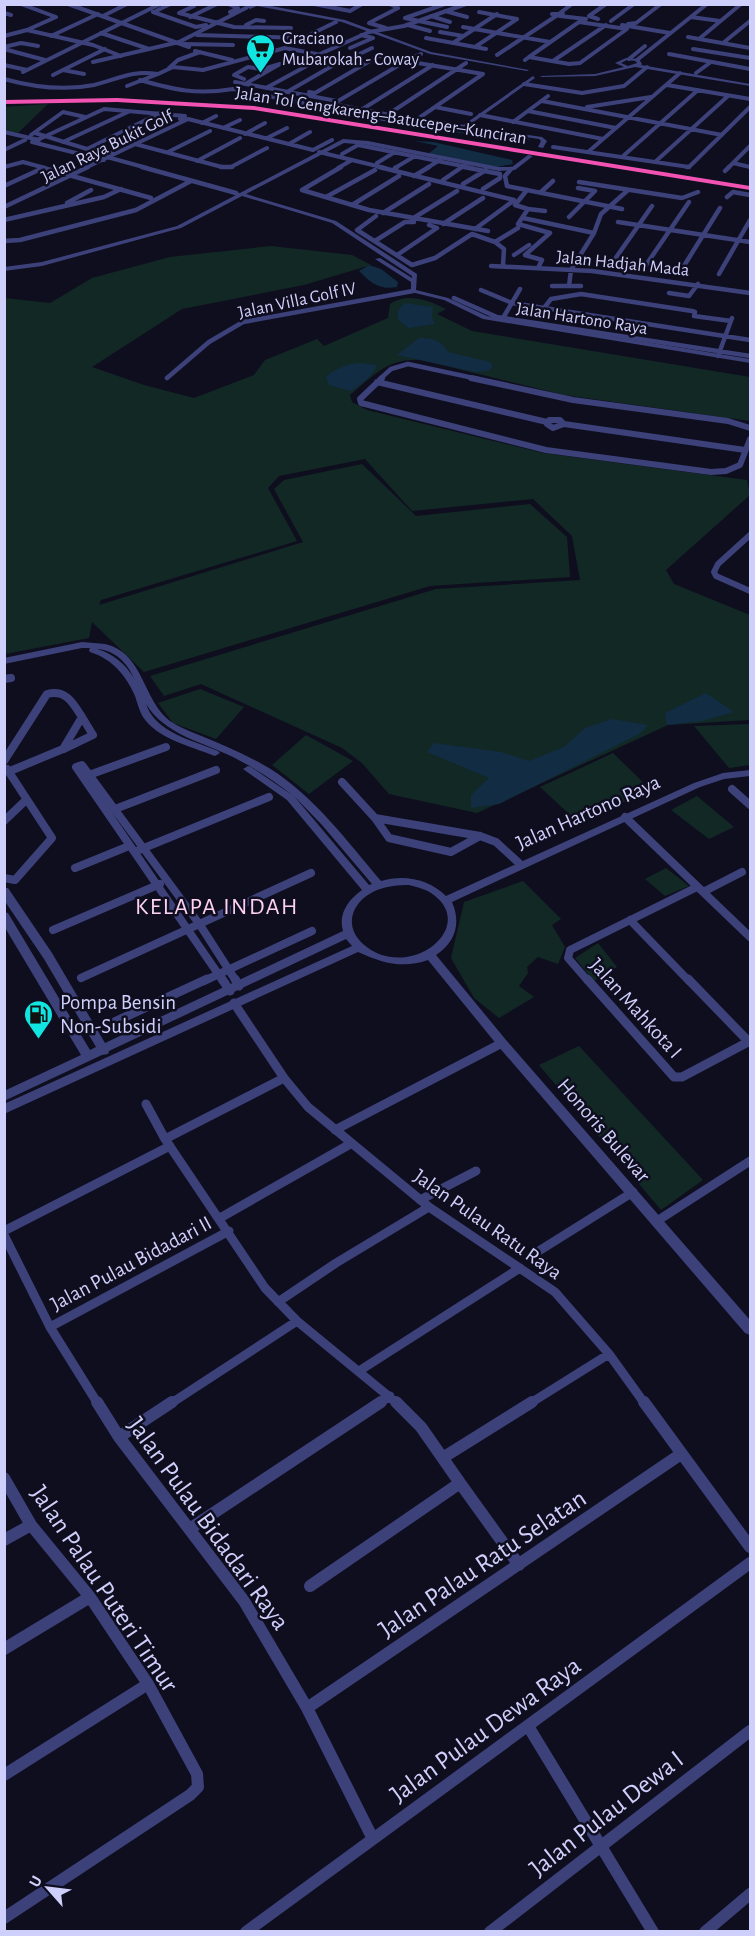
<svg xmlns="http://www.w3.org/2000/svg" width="755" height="1936" font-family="'Alegreya Sans',sans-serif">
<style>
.green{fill:#122825}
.water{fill:#122c44}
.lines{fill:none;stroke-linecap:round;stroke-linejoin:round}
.minor-far5{stroke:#3c417a;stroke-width:4}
.minor-far4{stroke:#3c417a;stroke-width:4.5}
.minor-far3{stroke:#3c417a;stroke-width:6}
.minor-far2{stroke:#3c417a;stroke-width:8}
.minor-far1{stroke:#3c417a;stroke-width:9}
.minor{stroke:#3c417a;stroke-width:12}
.tertiary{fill:#3c417a;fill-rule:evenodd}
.motorway{fill:#f253b2;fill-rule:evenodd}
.labels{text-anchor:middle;stroke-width:5;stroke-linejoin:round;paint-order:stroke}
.far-poi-label{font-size:18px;fill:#cfcffb;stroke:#0f0e1f;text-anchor:start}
.far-street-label{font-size:18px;fill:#cfcffb;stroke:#0f0e1f}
.street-label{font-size:21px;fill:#cfcffb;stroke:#0f0e1f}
.poi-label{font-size:21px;fill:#cfcffb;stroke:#0f0e1f;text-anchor:start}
.quarter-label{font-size:24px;letter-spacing:1.5px;fill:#fcd1f1;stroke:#0f0e1f}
.near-street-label{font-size:26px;fill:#cfcffb;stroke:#0f0e1f}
</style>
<rect width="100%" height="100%" fill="#0f0e1f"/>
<path class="green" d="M48,104L18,133L5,131L4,107Z
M271,246L352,255L371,265L304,285L182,309L92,367L144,385L194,398L254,375L265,360L317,339L324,346L388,318L390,304C407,292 429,300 446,309L437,314L472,331L750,377V421L564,395L422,360C387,358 376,374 350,395L352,402L367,410L543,453L747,480L750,495L666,570L674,584L750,615V720L668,725L477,813L389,794L362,763L342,748L201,684L164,696L150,676L436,589L580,580L572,536L533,499L412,511L365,459L279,476L268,488L297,541L101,600L99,605L303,542L274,489L284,480L362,464L416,516L530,504L567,537L570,577L430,586L144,672L92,622L89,638L5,654V298L50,303L92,278L170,257Z
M200,689L244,707L216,739L173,723L158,703Z
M750,724V765L729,768L694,726Z
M306,735L353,761L309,794L272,765Z
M613,753L650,789L580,824L540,787Z
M697,796L734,827L709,839L671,810Z
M666,868L689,886L665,896L645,879Z
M523,881L561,919L552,925L565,947L558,964L538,957L527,967L528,973L519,986L534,997L499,1018L474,998L451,958L464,902Z
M598,943L617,967L594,981L575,958Z
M579,1046L703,1180L661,1210L539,1065Z"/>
<path class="water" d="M434,123L525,137L530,140L450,132L425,125Z
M415,141L433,142L512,160L513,164L497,167L427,155L438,146Z
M369,265L381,269L398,282L397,287C379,290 371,283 359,271Z
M404,303L433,307L432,318L435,324L409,328L398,320V311Z
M419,338C433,338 440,340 448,352L490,362L493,367L488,371L475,372L397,355Z
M360,363L377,365C372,377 362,384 351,391L329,385L326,377C336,368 347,364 360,363Z
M706,693L734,712L702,721L667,725L665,713Z
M612,719L648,725L639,734L499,804L471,808V795L489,778L427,752L434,743L501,752L529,761L564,747L585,728Z"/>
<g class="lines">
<path class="minor-far5" d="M68,4L189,47
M228,4L238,8L230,12
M314,4L350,11L362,4
M194,6L179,13L234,27L291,28
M156,11L170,4
M445,11L467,17
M153,12L196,27L206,25
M4,13L11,15
M560,13L572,4
M552,14H563L556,16Z
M103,16L127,4
M431,16L450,22
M560,16L586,19
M190,17L217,4
M691,17L720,21
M405,18L447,27
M405,18L445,4
M598,19L589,16L606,4
M611,21L634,4
M579,22L627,29L580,63L569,64L529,57Z
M628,24L636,23L661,4
M246,25L256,20L264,21
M408,25L430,31
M622,25L670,33
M463,27L550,42
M386,28L369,23L398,8L390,4
M27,30L93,45L121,56
M440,32L463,36
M101,33L149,49
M197,35L303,38L336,22
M4,36L27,30L56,17L21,4
M51,36L98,14
M688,37L750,48
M426,38L486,49
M699,39L741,4
M453,43L497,14
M723,43L750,21
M184,44L233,45
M4,47L21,43L38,46
M475,47L517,19L479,12
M350,48L373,38L361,35
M4,49L45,60
M693,49L750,58
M195,51L232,60
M320,54L369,32L404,26L466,4
M669,54L750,69
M497,55L556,16
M380,56L406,60L421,54
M629,59L645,46
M525,60L529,57
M637,60L707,4
M406,61L483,74L416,120L333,104Z
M553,61L606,25
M93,62L179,42L246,8
M4,65L27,70
M169,68L178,60L200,52
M63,70L84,74
M23,72L160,4
M696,73L711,62
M158,74L173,67L203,70L285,48L347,60L372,48
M53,75L105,49
M4,79C33,87 64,91 94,85C119,79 130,70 158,74L127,86
M244,79L234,75L248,67L267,70
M140,80C175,90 196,95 233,89L414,125L436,122L464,127
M235,82L337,101
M245,84L280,64L263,69
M524,84L582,93L624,86L647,67
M667,85L750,99
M266,88L312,63L332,66L287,92
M309,92L315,93L382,54
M542,101L722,135
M435,107L471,114
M587,107L651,97
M361,110L433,65
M528,111L616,128
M387,115L466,63
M480,115L603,139
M513,122L548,96
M202,123L216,116
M223,128L240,120
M4,132L39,140
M35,133L87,149L112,153
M245,134L265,123
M31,135L63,112L85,117
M267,138L287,128
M32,142L104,160
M33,142L104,109L185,116L180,119
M63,142L130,111
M135,144L222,167H231L267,148
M289,144L310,132
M553,147L689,167L750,107
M87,149L160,113
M4,150L25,140
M168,152L210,131
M319,152L385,168
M588,152L680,73
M342,154L358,145L472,168
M107,157L147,168
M622,157L698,90
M197,161L240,138
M655,162L728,96
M377,163L395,152
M733,163L750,167
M4,167L23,162L45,168
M85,168L188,119L313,150L332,140
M338,168L352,160
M395,168L415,156
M427,168L440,160
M460,168L465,165
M728,168L750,146"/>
<path class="minor-far4" d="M40,167L151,198
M142,167L236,193
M221,167H232
M341,167L302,190L369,210L488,231
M379,167L514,200
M464,167L500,174V178L483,189
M687,167H689
M395,168L397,167
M511,169L505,176L507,186L622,209
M725,171L729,167
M414,176L429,167
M443,180L462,167
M579,182L682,198L698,192
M463,184L486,170
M4,186L43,168
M527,190L515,205L528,209L518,224L550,233
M541,192L553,181
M326,197L375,170
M727,197L733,192L750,195
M67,203L91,190
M352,205L399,176
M4,207L88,167
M528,209L545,211
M383,213L429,184
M376,216L357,230L412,265L435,258L472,234L495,242L504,249L503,265
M569,217L595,191L578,188
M523,218L594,233
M412,219L457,191
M4,220L104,197L121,189
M618,222L750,242
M443,224L483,198
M475,229L513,201
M4,241L20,240L136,210L191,181
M375,241L405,222H414
M495,242L518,228
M397,255L437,228L429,225
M514,255L529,245
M615,259L652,206
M646,265L689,202
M491,266L592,271L750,293
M538,268L542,260L525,255L550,233
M682,269L720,208
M719,274L750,220
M552,286H581
M569,286L571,270L594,233L601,214L627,191
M481,290L512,303L750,340
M669,293L689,296L698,284
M454,298L497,317L750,356
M544,308L551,299L581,294L692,311L695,312L694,316L731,321
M503,318L520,289
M718,356L732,318
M167,378L209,342L243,322L413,291
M380,379L391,369L408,364L478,379"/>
<path class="minor-far3" d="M382,378L360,399L361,403L546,450L711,472L726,471L740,465L750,439
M471,378L573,400L728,421L750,428
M377,382L547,422
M549,420H560L564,424L553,428L547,424Z
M564,424L745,450
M750,535L718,564L714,572L716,576L750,591"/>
<path class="minor-far2" d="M4,679L11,678
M64,749L93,735L82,717
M4,761L47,694C66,689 73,703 82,717L63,749L10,771
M89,775L166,747
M342,782L375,818L480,836L496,842L520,864
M732,789L750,805
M110,811L216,770
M625,817L750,937
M375,818L389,838L451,852L480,836
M4,821L26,800
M139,850L269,797
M75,868L129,846
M4,878L15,880L52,838L7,769
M703,892L742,872
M630,920L689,981
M53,930L160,884
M81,978L311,873
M204,981L312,931
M223,981L76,767L82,765L200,925L236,981
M588,981L568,958L570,950L697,887"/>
<path class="minor-far1" d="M222,979L230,991
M235,979L239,986
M587,979L674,1077H682L750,1041
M688,979L749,1042
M234,1003L284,1078L308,1107L429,1207L555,1292L609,1354L645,1404
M110,1024L207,979
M146,1104L165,1139L265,1288L297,1321L398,1404
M335,1130L502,1043
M165,1139L284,1078
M420,1200L476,1171
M220,1218L352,1143
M657,1221L750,1161
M4,1231L170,1146
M4,1235L50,1327L98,1404
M534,1254L633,1192
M278,1302L336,1263L429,1207
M50,1327L229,1231
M359,1371L520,1268
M170,1404L297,1321
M378,1404L390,1396
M529,1404L609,1354"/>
<path class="minor" d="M97,1402L119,1437L244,1601L307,1708L373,1839
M396,1402L421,1427L460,1483
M644,1402L750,1547
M119,1437L172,1402
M444,1457L532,1402
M4,1478L31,1525L90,1597L148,1684L197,1774L198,1787L190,1795L4,1918
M191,1528L381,1402
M4,1540L31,1525
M310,1586L460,1483L519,1565
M4,1649L90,1597
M307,1708L681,1454
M528,1726L653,1932
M4,1775L148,1684
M246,1932L750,1563
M490,1932L750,1731
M705,1932L750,1894"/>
<path class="tertiary" d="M241,4L250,6L261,4L345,20L431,52L529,70L527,71L430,54L342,22L257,6L250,9Z
M626,58L639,59L642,64L641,65L750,84V86L635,67L595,76L542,77L540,76L595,74L624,67L615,63ZM627,60L636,61L637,63L628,66L621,63Z
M533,76L535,78L468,126L542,137L547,141L543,148L538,147L541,141L539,139L462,128V126Z
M343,139L368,141L499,167H512L528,155L533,156L515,170L499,171L368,145L344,143L246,194L336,221L417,274L416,290L448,298L487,316L750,359V363L483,319L444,300L411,292V282L375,259L380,258L412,278V276L332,223L242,196L181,228L42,266L4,271V267L42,262L177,226L236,195L234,194V192L240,193Z
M82,642C89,643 98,643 105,644C144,653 142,699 170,721C179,727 189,731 199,735C223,745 247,755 269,768C315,797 347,841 381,881C404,874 429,879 446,896L694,783L723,773L750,770V776L724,779L700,787L452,902C461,923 456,942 436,955L506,1040L750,1320V1335L745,1333L498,1046L428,960C403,969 382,963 358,952L4,1114V1104L352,946L346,939L109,1051L108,1054L102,1055L4,1101V1091L81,1055L4,926V912L8,913L90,1050L96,1047L44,959L4,900V888H8L52,953L105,1043L343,931C338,914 348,900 362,890L287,800L243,769L248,766L251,767L292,795C274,780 254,768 233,757C202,742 164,734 146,704C156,733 192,740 218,751L220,753L215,756L212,755C190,746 162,740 146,721C140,714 138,705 135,696C126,675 112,659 90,652L89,650L90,648H82L4,664V658ZM97,649C115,650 127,663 134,678C125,664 114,654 97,649ZM294,796L322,825L372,884L369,885ZM409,885C416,887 425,889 431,893C481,926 408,984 363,944C342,925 353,900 377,890C388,886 398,885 409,885Z"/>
<path class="motorway" d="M117,98L254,106L750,186V190L254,110L117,102L4,104V100Z"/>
</g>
<defs>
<symbol id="supermarket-pin" viewBox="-11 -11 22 30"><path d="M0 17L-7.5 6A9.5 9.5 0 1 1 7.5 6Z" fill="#11e5e2" stroke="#0f0e1f"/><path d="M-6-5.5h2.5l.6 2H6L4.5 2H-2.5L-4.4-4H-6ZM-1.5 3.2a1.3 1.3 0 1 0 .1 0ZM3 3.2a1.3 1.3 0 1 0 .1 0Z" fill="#111"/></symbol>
<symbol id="fuel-pin" viewBox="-11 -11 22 30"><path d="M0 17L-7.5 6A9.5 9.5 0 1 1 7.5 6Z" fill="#11e5e2" stroke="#0f0e1f"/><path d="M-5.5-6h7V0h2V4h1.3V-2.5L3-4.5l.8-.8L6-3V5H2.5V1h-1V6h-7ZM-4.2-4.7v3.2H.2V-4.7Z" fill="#111"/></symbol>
</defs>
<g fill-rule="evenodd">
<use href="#supermarket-pin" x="244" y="32" width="33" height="45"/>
<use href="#fuel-pin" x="22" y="998" width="33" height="45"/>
</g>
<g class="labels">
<g class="far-poi-label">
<text x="282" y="44">Graciano<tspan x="282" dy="21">Mubarokah - Coway</tspan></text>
</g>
<g class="far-street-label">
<text transform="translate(381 115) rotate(9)" y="6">Jalan Tol Cengkareng–Batuceper–Kunciran</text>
<text transform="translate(107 146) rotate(-26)" y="6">Jalan Raya Bukit Golf</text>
<text transform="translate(623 263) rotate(6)" y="6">Jalan Hadjah Mada</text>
<text transform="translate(297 300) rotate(-12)" y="6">Jalan Villa Golf IV</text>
<text transform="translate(582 318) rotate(9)" y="6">Jalan Hartono Raya</text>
</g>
<g class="street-label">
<text transform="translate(588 812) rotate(-24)" y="7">Jalan Hartono Raya</text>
<text transform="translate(636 1008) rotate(48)" y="7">Jalan Mahkota I</text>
<text transform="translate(604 1130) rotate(49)" y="7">Honoris Bulevar</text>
<text transform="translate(488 1224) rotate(35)" y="7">Jalan Pulau Ratu Raya</text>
<text transform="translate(131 1263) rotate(-28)" y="7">Jalan Pulau Bidadari II</text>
</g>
<g class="poi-label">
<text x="60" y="1009">Pompa Bensin<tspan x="60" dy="24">Non-Subsidi</tspan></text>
</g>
<g class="quarter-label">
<text x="217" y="914">KELAPA INDAH</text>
</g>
<g class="near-street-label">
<text transform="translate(209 1523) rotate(54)" y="9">Jalan Pulau Bidadari Raya</text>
<text transform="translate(482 1563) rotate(-34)" y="9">Jalan Palau Ratu Selatan</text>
<text transform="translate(105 1588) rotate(56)" y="9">Jalan Palau Puteri Timur</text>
<text transform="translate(485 1729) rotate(-36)" y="9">Jalan Pulau Dewa Raya</text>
<text transform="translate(606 1813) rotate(-38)" y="9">Jalan Pulau Dewa I</text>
</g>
</g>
<rect width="755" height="1936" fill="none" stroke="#cfcffb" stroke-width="12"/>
<g transform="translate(48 1888) rotate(298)" stroke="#0f0e1f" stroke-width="4.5" paint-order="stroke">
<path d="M0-4.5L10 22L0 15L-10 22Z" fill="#cfcffb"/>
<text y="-9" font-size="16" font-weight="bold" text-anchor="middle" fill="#cfcffb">U</text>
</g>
</svg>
